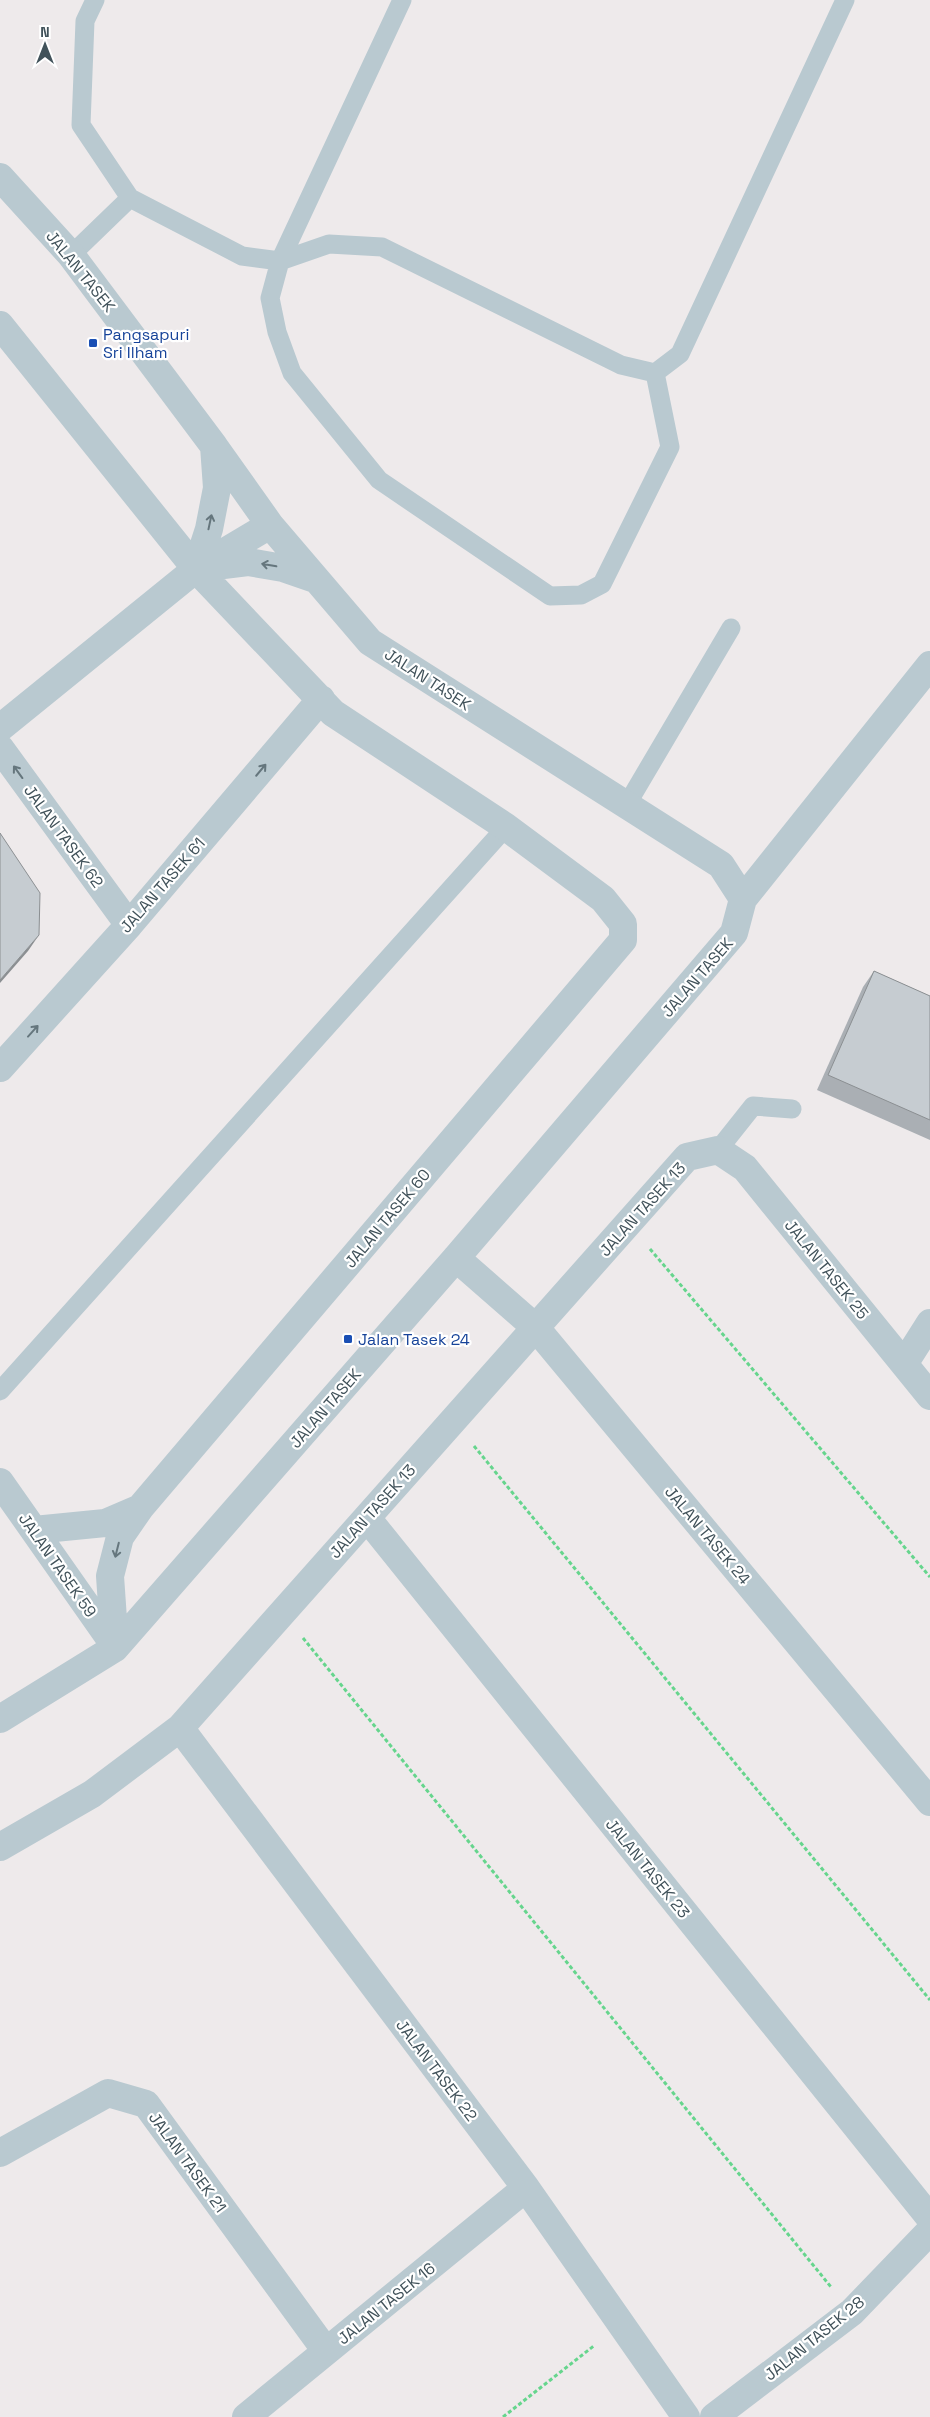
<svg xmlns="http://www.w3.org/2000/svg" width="930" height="2417" font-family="'Space Grotesk',sans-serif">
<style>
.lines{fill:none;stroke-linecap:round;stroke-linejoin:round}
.path{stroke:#66d58d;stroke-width:3;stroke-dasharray:4 2.5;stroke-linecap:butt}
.lane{stroke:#b9c9d0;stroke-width:19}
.street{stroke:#b9c9d0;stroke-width:28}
.wall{fill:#aaafb4}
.shaded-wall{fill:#8b8f92}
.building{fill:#c6ccd1;stroke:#8b8f92}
.oneway{stroke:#65767d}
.transit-dot{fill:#1a4fb4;stroke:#fff;stroke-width:2}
.labels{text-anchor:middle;stroke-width:4.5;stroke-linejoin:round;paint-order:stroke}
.street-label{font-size:16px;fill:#41525a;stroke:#fff}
.transit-label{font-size:16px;fill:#164399;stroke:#fff;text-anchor:start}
</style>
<rect width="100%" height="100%" fill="#eeeaeb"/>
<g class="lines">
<path class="path" d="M650,1249L930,1577
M474,1446L930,2000
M303,1638L831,2287
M503,2417L595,2345"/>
<path class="lane" d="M95,0L85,21L81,125L130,198
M402,0L280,261L270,298L277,332L292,373L379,480L550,596L581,595L602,584L670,447L655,373
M71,255L130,198L242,256L280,261L329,244L382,247L621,365L655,373L680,354L845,0
M626,806L731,628
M718,1150L753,1106L792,1109
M0,1391L506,827"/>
<path class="street" d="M0,177L71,255L214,446L270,525L370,642L721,865L743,899L734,933L456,1258L115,1648L0,1719
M0,325L196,569L333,713L506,827L603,899L623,924V940L140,1508L120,1537L110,1576L115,1648
M207,567L248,562L283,568L315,579
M196,569L209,529L217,488L214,446
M0,728L196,569L270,525
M0,748L129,925
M743,899L930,665
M0,1068L129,925L321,699
M456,1258L536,1328L930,1802
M904,1364L930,1323
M0,1482L115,1646
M367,1518L930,2218
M34,1530L105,1523L140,1508
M180,1728L526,2188L686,2417
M0,1847L92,1794L180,1728L687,1157L718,1150L745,1168L930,1396
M0,2153L108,2093L146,2104L326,2351
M246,2417L526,2188
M714,2417L852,2312L930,2231"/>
</g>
<path class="wall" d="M874,971L930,996V1140L817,1090L863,987Z"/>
<path class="shaded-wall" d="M39,935L28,951L0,983V980Z"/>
<path class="building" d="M0,833L40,893L39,935L0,980Z
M874,971L930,996V1120L828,1075Z"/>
<defs><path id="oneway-shaft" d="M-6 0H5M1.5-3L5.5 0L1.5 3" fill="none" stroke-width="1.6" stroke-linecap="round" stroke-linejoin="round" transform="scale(1.25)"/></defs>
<g class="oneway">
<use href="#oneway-shaft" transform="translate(210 522) rotate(-78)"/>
<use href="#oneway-shaft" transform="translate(269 565) rotate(-170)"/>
<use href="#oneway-shaft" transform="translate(261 770) rotate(-50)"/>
<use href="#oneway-shaft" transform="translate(18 772) rotate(-126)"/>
<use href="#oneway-shaft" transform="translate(33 1031) rotate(-48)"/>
<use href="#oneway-shaft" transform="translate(117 1550) rotate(104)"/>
</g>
<g class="transit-dot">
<rect x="88" y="338" width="10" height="10" rx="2.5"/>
<rect x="343" y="1334" width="10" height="10" rx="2.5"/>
</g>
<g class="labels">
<g class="street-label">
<text transform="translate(81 271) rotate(51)" y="6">JALAN TASEK</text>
<text transform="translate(428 679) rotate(33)" y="6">JALAN TASEK</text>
<text transform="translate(64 836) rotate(54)" y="6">JALAN TASEK 62</text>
<text transform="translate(162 885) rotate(-49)" y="6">JALAN TASEK 61</text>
<text transform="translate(697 977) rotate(-49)" y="6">JALAN TASEK</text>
<text transform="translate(642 1209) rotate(-48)" y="6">JALAN TASEK 13</text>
<text transform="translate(387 1218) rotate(-50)" y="6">JALAN TASEK 60</text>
<text transform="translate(827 1269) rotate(51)" y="6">JALAN TASEK 25</text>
<text transform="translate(325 1408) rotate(-49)" y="6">JALAN TASEK</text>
<text transform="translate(372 1511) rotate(-48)" y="6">JALAN TASEK 13</text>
<text transform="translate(708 1535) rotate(50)" y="6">JALAN TASEK 24</text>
<text transform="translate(58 1565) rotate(55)" y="6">JALAN TASEK 59</text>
<text transform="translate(648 1868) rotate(51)" y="6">JALAN TASEK 23</text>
<text transform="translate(437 2070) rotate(53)" y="6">JALAN TASEK 22</text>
<text transform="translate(188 2162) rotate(54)" y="6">JALAN TASEK 21</text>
<text transform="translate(386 2303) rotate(-39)" y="6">JALAN TASEK 16</text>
<text transform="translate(814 2338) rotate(-39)" y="6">JALAN TASEK 28</text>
</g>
<g class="transit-label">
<text x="103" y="340">Pangsapuri<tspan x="103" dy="18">Sri Ilham</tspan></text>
<text x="358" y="1345">Jalan Tasek 24</text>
</g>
</g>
<g transform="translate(45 45)" stroke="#ffffff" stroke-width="4" paint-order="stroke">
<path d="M0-4L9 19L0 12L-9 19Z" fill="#41525a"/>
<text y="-8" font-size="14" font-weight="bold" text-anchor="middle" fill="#41525a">N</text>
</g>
</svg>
